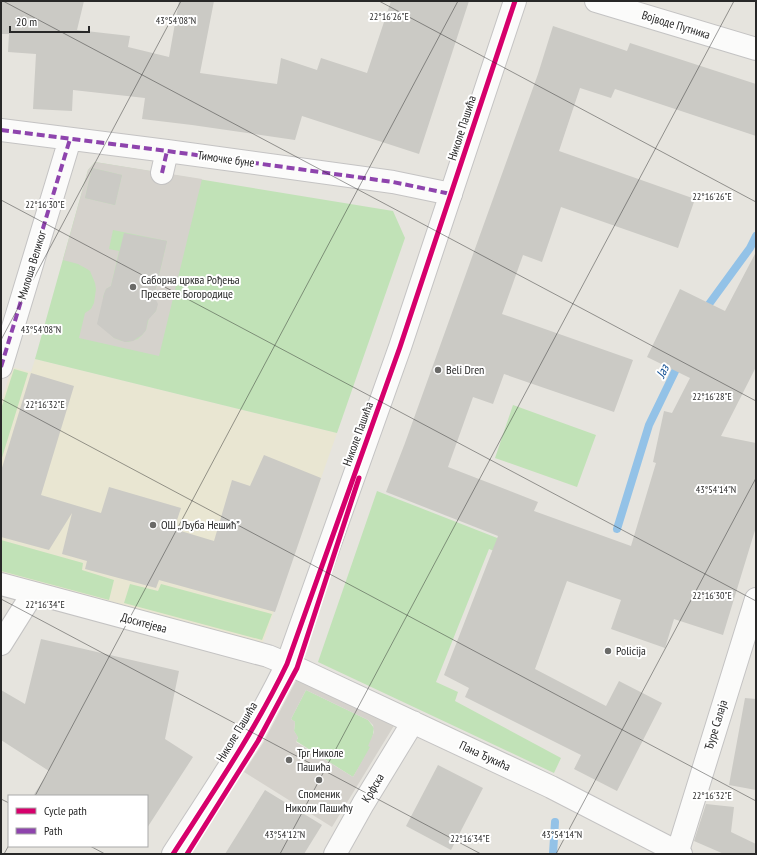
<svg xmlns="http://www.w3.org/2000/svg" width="757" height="855" font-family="'PT Sans Narrow',sans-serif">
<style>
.education{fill:#e9e6d2}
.green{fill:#c1e2b7}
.plaza{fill:#d5d2cc;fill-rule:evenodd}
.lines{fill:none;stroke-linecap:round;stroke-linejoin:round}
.stream{stroke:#93c2e7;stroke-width:8}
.building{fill:#cbcac5}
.pedestrian-casing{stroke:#c4c3c3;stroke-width:24}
.minor-casing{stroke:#c4c3c3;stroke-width:24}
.tertiary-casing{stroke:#c4c3c3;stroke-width:24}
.pedestrian{stroke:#fbfbfa;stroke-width:22}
.minor{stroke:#fbfbfa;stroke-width:22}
.tertiary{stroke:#fbfbfa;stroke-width:22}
.quiet{stroke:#8e44ad;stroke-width:4;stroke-dasharray:8 4;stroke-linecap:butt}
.cycleway-casing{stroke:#fff;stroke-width:8}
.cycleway{stroke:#d6006c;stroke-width:5}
.ticks{fill:none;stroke:#282828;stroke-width:1;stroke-opacity:0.45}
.poi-dot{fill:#6a6a68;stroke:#fff;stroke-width:1.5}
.labels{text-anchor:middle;stroke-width:4;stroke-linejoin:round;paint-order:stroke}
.street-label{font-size:12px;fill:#282828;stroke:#fff}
.poi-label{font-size:12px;fill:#282828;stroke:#fff;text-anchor:start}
.water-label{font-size:13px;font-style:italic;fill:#114f94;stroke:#fff}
.ticks-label{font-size:10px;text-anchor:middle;fill:#282828;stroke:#fff;stroke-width:4;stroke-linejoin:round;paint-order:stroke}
</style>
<rect width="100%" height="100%" fill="#e6e4de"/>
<path class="education" d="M35,359L337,433L262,645L1,573V403L12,367L31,372Z"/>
<path class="green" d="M95,162L393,211L405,238L337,433L35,359L88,170Z
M14,369L28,373L1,461V409Z
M513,405L596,435L577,487L495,458Z
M377,491L518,546L513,558L489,549L436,682L458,692L455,701L561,758L554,773L318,662Z
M1,540L83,563L82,570L114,580L109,600L1,571Z
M130,584L158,591L161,584L272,614L262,640L124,603Z
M306,690L368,720L374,728L371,747L353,777L296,741L298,738L294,731L295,722L291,719Z"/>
<path class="plaza" d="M95,162L202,179L159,356L79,338L85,313L91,309L94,303L96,289L95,283L90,271L87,269L78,264L63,260L88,170ZM92,168L122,175L115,205L85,198ZM113,230L167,241L154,297L157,306L156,311L149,318L146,330L142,335L138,339L128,342L122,341L114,338L106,330L103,297L106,289L111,286L119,251L109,249Z
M297,679L395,724L332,827L244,772L263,743ZM306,690L368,720L373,725L374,732L368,746L370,747L353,777L296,742L298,737L294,731L295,722L291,719Z"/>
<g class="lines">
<path class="stream" d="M704,311L750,248L756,236
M617,529L649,425L680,361
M553,854L555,822"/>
</g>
<path class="building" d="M1,1H84L77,30L130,36L128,47L169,57L179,1H214L200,73L277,84L281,58L317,70L321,58L367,73L391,1H469L419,154L302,116L295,140L192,125L142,119L145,98L73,90L72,111L33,109L36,54L8,52L9,34H1Z
M553,26L627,51L630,43L756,84V136L615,89L611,98L580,88L559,151L695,199L678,248L561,207L542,262L523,255L502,314L633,360L614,412L504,374L493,404L473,397L448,467L538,502L534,511L631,546L656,463L653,462L664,411L672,413L690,378L647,357L680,289L725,311L756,252V367L721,436L756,443V527L723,635L674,619L665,648L611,629L621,600L567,581L535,669L606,706L619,681L662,703L617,791L574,769L581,755L465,697L469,688L444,675L498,536L386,492L405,443L538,74Z
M92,168L122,175L115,205L85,198Z
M124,233L167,241L154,296L158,304L156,311L148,320L146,330L142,335L133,341L125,342L114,338L97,324L104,294L106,289L111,286Z
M31,373L74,386L41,495L101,513L109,487L181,508L174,529L214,541L232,480L250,486L264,455L321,478L275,612L159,580L156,588L85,569L87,561L62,554L72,513L49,550L1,537V471Z
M41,639L179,671L165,739L193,757L147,828V796H33L49,771L1,740V690L25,704Z
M745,698L756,699V790L729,785Z
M438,765L483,788L451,850L406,826Z
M265,790L322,825L304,854H225Z
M706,804L734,807L731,832L756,844V854H724L694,841Z"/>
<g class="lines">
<defs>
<path id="pedestrian" d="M1,130L167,151L393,182L451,194
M162,173L167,151
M1,367L70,139"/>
<path id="minor" d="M596,1L756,49
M1,584L268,656L297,668L551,787L681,854
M1,644L33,593
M335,854L363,804L413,722
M677,854L756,599"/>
<path id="tertiary" d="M173,854C213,792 255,731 287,664L400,347L515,1"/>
</defs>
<use href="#pedestrian" class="pedestrian-casing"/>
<use href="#minor" class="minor-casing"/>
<use href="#tertiary" class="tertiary-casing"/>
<use href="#pedestrian" class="pedestrian"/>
<use href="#minor" class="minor"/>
<use href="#tertiary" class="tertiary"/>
<path class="quiet" d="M1,130L167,151L393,182L451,194
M162,173L167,151
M1,367L70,139"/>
<defs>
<path id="cycleway" d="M173,854C213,792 255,731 287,664L400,347L515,1
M187,854L258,741L297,668L359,478"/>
</defs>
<use href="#cycleway" class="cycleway-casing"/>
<use href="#cycleway" class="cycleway"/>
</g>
<path class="ticks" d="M3,1L756,401M379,1L756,202M754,1L756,2M1,200L756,601M1,340L181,1M1,399L756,801M1,599L481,854M35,796L458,1M1,799L9,803M90,846L105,854M4,854L9,845M280,854L734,1M556,854L756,478"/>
<g class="poi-dot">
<circle cx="133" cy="287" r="4"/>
<circle cx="438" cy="370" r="4"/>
<circle cx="153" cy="525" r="4"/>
<circle cx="608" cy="651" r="4"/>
<circle cx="289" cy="760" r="4"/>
<circle cx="319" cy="780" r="4"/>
</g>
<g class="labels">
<g class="street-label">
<text transform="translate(676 25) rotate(17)" y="4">Војводе Путника</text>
<text transform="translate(462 128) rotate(-72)" y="4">Николе Пашића</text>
<text transform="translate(226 159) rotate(8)" y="4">Тимочке буне</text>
<text transform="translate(32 265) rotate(-73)" y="4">Милоша Великог</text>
<text transform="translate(358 434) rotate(-70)" y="4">Николе Пашића</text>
<text transform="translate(144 623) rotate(15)" y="4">Доситејева</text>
<text transform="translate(716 725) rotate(-73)" y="4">Ђуре Салаја</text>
<text transform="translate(237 732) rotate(-59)" y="4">Николе Пашића</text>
<text transform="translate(485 756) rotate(25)" y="4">Пана Ђукића</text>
<text transform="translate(373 788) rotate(-59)" y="4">Крфска</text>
</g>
<g class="poi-label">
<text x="141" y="284">Саборна црква Рођења<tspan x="141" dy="14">Пресвете Богородице</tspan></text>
<text x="446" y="374">Beli Dren</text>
<text x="161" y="529">ОШ „Љуба Нешић”</text>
<text x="616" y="655">Policija</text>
<text x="297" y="757">Трг Николе<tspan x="297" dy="14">Пашића</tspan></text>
<text x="319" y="798" text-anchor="middle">Споменик<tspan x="319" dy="14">Николи Пашићу</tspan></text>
</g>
<g class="water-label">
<text transform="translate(662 371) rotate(-64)" y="5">Јаз</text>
</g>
</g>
<g class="ticks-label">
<text x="389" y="20">22°16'26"E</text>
<text x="176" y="24">43°54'08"N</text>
<text x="712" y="200">22°16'26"E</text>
<text x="45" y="208">22°16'30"E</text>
<text x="41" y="333">43°54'08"N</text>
<text x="712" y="400">22°16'28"E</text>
<text x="45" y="408">22°16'32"E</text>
<text x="716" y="493">43°54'14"N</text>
<text x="712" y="599">22°16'30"E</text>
<text x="45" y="608">22°16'34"E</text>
<text x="712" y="799">22°16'32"E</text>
<text x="285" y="838">43°54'12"N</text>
<text x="562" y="838">43°54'14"N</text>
<text x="470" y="842">22°16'34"E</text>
</g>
<rect width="757" height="855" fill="none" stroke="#282828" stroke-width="4"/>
<rect x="8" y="795" width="140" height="52" fill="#ffffff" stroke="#a9a9a9"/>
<rect x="16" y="808" width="20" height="6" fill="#d6006c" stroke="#a9a9a9"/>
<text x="44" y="815" font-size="12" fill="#282828">Cycle path</text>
<rect x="16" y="828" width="20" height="6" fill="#8e44ad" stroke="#a9a9a9"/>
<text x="44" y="835" font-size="12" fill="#282828">Path</text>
<path d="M10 26v6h79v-6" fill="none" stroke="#282828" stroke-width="2"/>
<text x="16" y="26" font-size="12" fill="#282828" stroke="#ffffff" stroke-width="3" paint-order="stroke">20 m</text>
</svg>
